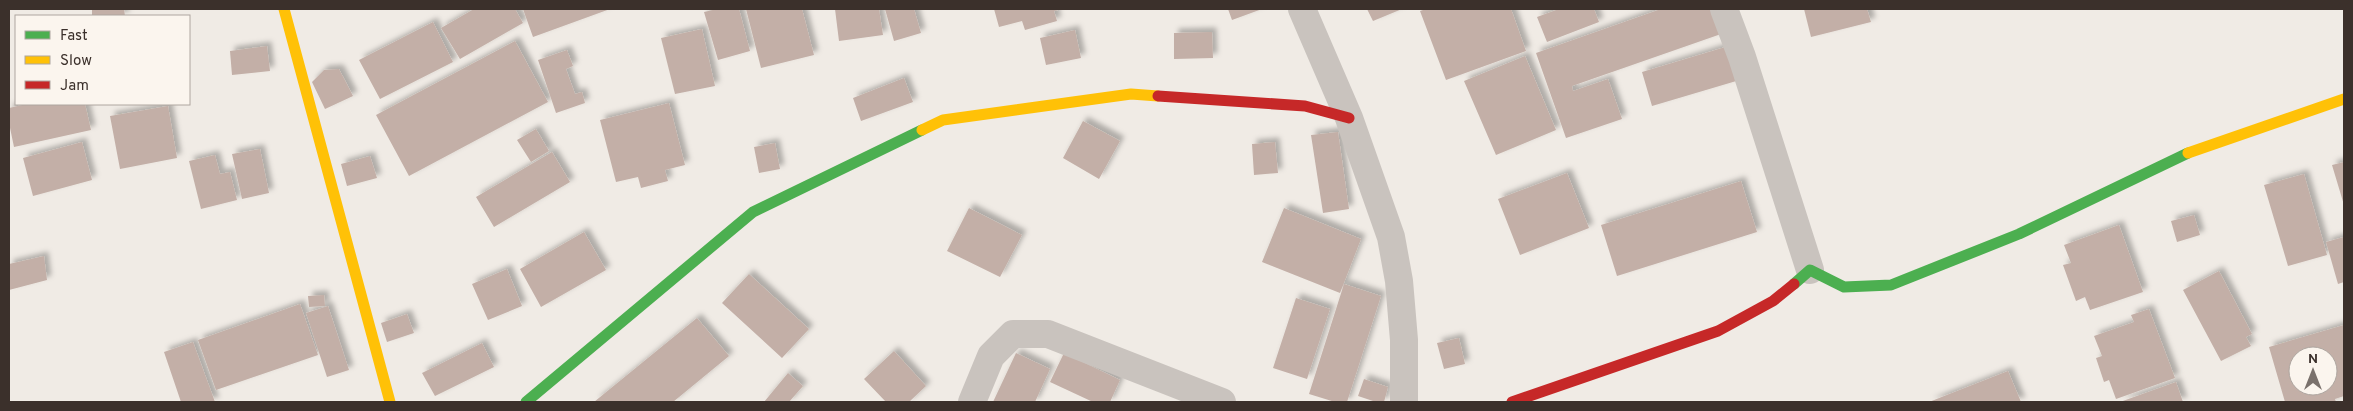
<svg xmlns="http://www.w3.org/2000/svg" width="2353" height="411" font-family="Overpass,sans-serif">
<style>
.building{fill:#c3afa7;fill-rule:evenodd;filter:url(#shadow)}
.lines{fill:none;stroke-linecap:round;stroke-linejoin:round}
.street{stroke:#c9c3be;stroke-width:28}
.fast{stroke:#4caf50;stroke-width:11}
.slow{stroke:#ffc107;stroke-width:11}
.jam{stroke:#c62828;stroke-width:11}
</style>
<defs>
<filter id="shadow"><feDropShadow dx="4.5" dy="-4.5" stdDeviation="2.5" flood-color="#0004"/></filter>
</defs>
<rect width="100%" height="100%" fill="#f0ebe5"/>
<path class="building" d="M92,9H124L125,16H92Z
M474,9H515L523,23L460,59L441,28Z
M523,9H610L533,37Z
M717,9H739L750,51L718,60L704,12Z
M746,9H802L814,55L761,68Z
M835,9H879L883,35L839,41Z
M885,9H914L921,33L894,41Z
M994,9H1062L1054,11L1057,21L1025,30L1022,21L999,27Z
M1228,9H1262L1232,20Z
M1367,9H1402L1373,21Z
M1426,9H1511L1526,51L1446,80L1420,11Z
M1559,9H1594L1599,22L1547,42L1537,17Z
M1661,9H1712L1721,34L1572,86L1573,91L1608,79L1622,119L1566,138L1536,53Z
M1804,9H1867L1871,22L1811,37Z
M433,22L453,62L380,99L359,60Z
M702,29L715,86L675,94L661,38Z
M1075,30L1081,58L1046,65L1040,38Z
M1212,32L1213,58L1174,59V33Z
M515,41L548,102L409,176L376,115Z
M1732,45L1743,79L1652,106L1642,72Z
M267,46L270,71L232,75L230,51Z
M567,50L573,66L566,69L575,94L582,92L585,103L556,113L538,60Z
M1525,56L1556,130L1496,155L1464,81Z
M339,69L353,96L325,109L312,82L324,70Z
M904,78L913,102L861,121L853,98Z
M669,103L685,165L665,170L668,181L641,188L638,177L616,182L600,120Z
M27,104H85L91,130L14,147L9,123V108Z
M168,106L177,158L120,169L110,116Z
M1083,121L1120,141L1099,179L1063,158Z
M536,129L549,151L531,162L517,140Z
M1338,132L1349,209L1323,213L1311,135Z
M82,142L92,180L33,196L23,158Z
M1275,142L1278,173L1254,175L1252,144Z
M775,143L780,169L759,173L754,147Z
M260,149L269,193L242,199L232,154Z
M552,152L570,182L494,227L476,197Z
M215,155L220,174L230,172L237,200L201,209L189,161Z
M370,156L377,178L347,186L341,164Z
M2344,162V205L2332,165Z
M1567,173L1589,228L1520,255L1498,199Z
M2304,174L2327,255L2288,266L2264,185Z
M1741,181L1757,232L1617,276L1601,225Z
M969,208L1022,235L1000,277L947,251Z
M1284,208L1361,239L1340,293L1262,262Z
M2194,215L2200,235L2177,242L2171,221Z
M2119,225L2143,292L2090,310L2085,297L2076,301L2063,265L2071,263L2064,245Z
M584,232L606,270L541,307L520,269Z
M2344,237V282L2338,284L2326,242Z
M44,256L47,280L9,290V264Z
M507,269L522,306L488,320L472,284Z
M2219,271L2252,334L2246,337L2251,346L2221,361L2183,290Z
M749,274L809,329L782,358L722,303Z
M1344,284L1381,296L1347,402H1335L1309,394Z
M324,295L325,306L309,307L308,296Z
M1296,298L1330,309L1307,379L1273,368Z
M300,304L318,355L216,390L198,340Z
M328,306L349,370L327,377L306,313Z
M2149,309L2175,378L2116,399L2109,380L2104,382L2096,358L2102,356L2094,336L2134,322L2131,315Z
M407,314L414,333L387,342L381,323Z
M697,318L729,356L673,402H594Z
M2344,325V396L2335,399L2336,402H2285L2269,347ZM2298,356H2328V386H2298Z
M1459,338L1465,364L1444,369L1437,343Z
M193,342L215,402H181L164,352Z
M482,343L494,367L435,396L422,373Z
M894,351L926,386L909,402H886L864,379Z
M1016,353L1050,369L1035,402H993Z
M1064,353L1120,380L1110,402H1093L1050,382Z
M2008,371L2021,402H1929Z
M788,373L803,386L789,402H764Z
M1364,379L1388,387L1384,402H1376L1358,396Z
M2176,382L2183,402H2120Z"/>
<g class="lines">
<path class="street" d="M1302,9L1349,118L1391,237L1399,281L1404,340V402
M1724,9L1742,57L1810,270
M972,402L991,356L1013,334H1048L1222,402"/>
<path class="fast" d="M1794,284L1810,270L1844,287L1891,285L2019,234L2188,153
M526,402L753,212L922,130"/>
<path class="slow" d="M284,9L390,402
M922,130L943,120L1131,94L1158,96
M2188,153L2344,99"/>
<path class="jam" d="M1158,96L1305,106L1349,118
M1512,402L1718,331L1773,301L1794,284"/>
</g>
<rect width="2353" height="411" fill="none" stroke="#3b302b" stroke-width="20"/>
<rect x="15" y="15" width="175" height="90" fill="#fbf5ee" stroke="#aea6a0"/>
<rect x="25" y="31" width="25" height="8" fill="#4caf50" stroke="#aea6a0"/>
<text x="60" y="40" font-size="15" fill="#3b302b">Fast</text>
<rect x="25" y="56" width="25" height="8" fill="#ffc107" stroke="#aea6a0"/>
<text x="60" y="65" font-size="15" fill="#3b302b">Slow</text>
<rect x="25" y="81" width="25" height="8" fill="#c62828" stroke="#aea6a0"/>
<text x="60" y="90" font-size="15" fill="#3b302b">Jam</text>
<g transform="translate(2313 371)"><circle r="24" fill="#fbf5ee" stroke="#aea6a0"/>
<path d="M0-4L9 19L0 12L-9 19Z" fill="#7a716c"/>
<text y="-8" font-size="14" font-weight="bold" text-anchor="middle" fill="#3b302b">N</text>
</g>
</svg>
